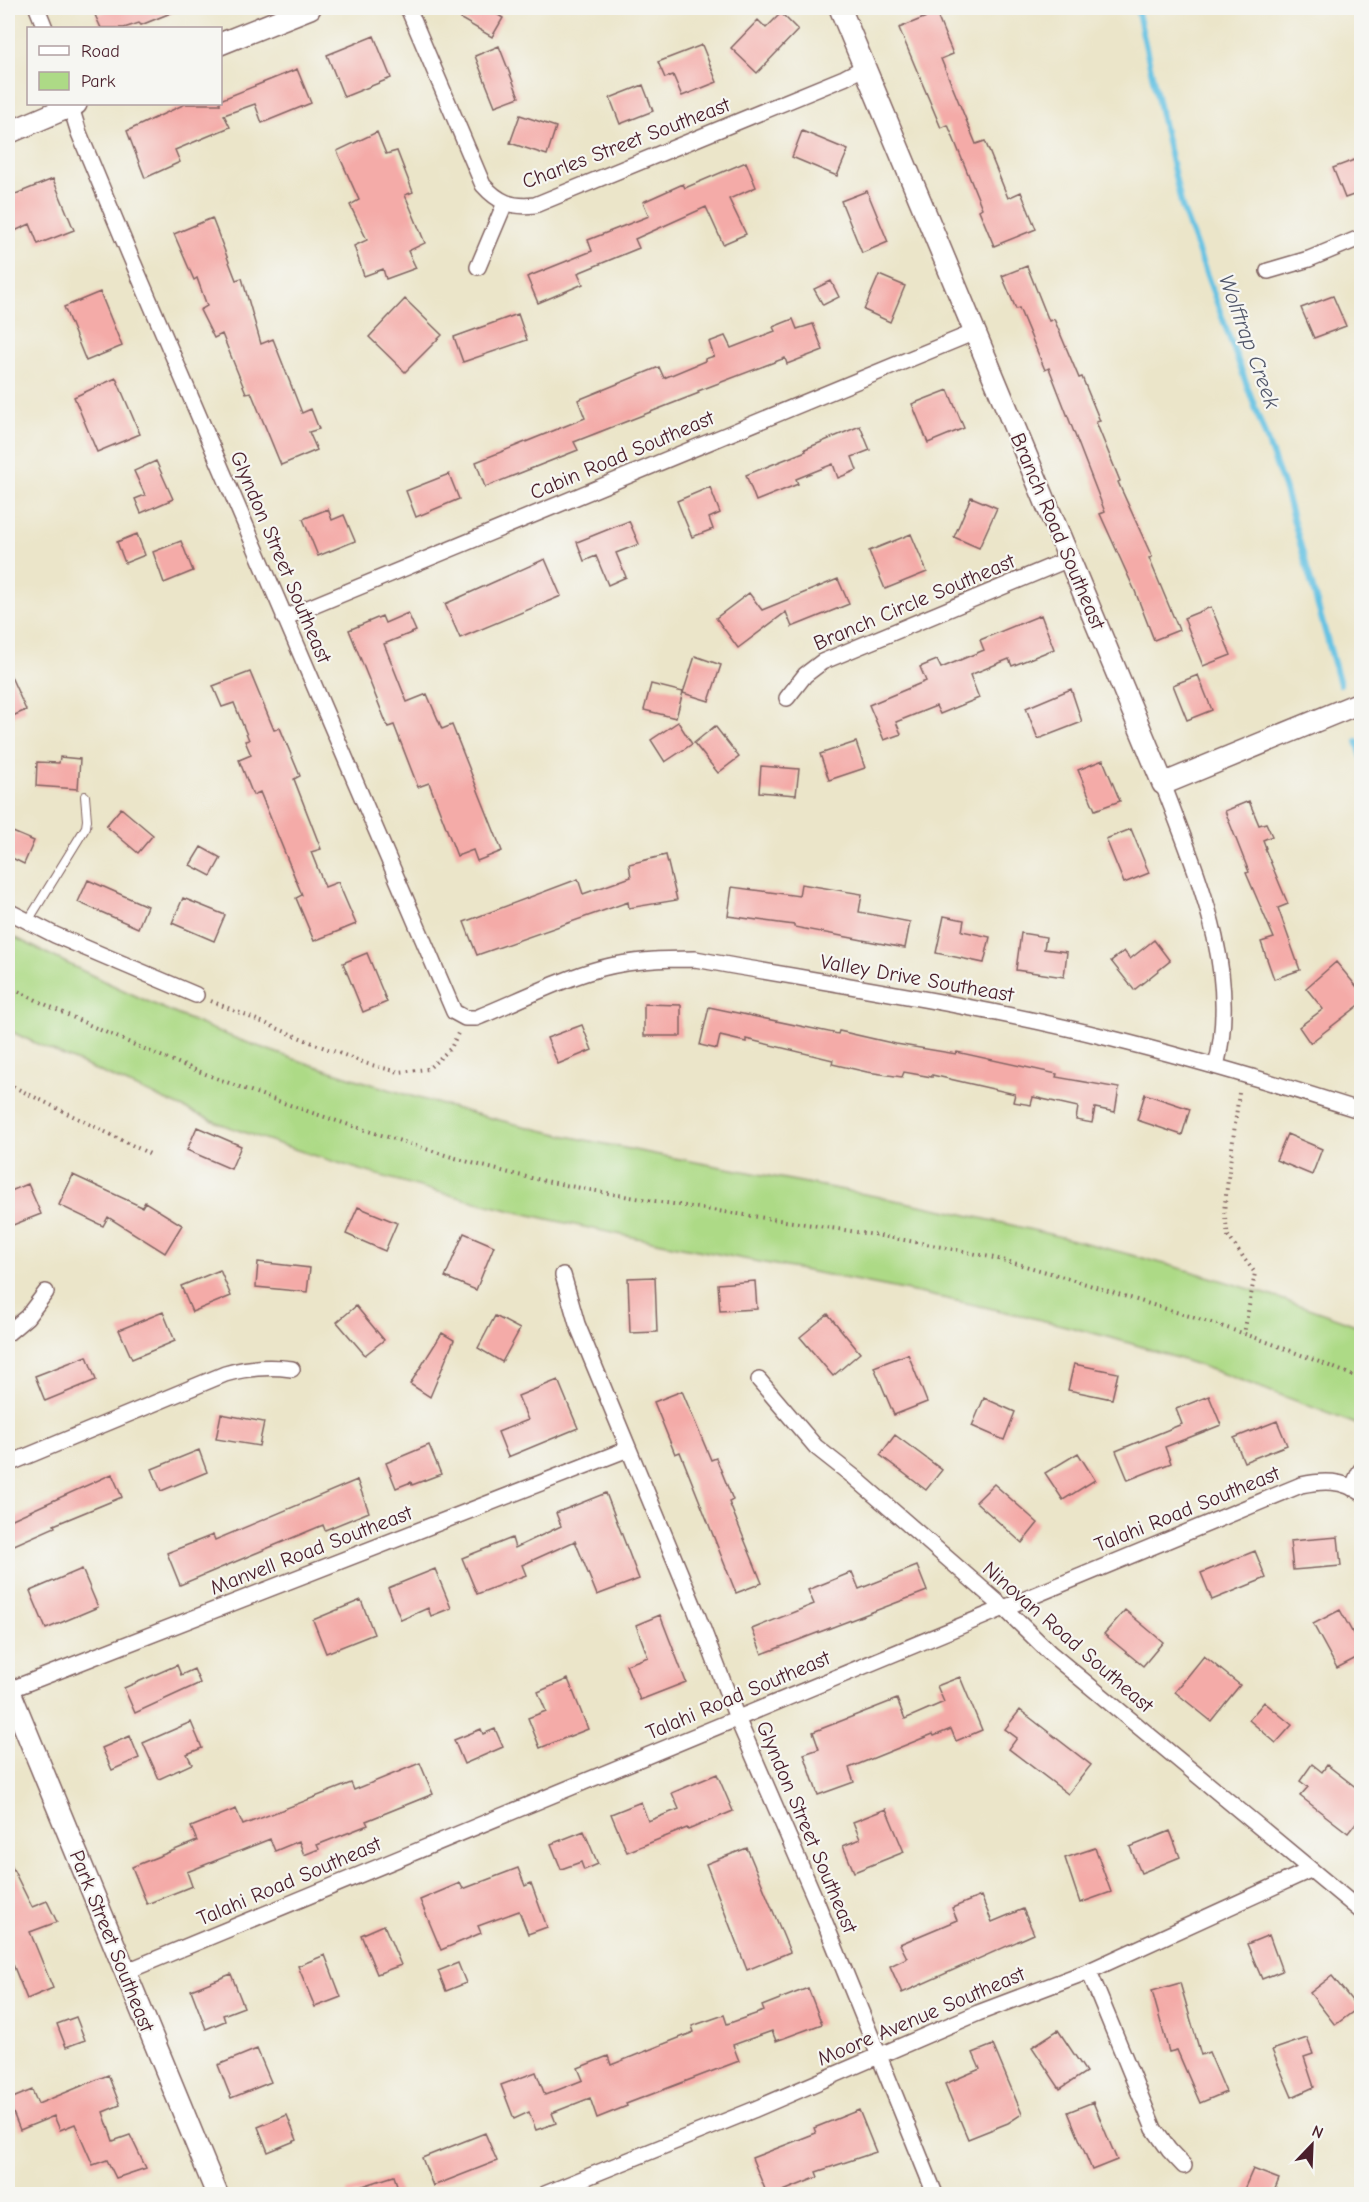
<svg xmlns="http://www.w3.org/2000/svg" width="1369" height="2202" font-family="'Comic Neue',sans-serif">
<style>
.green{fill:#adda86;stroke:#7c7c58;stroke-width:1.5}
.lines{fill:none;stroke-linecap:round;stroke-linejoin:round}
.stream{stroke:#65c2e3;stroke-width:6}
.building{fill:#f4aba8}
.lane-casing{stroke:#826462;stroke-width:10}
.street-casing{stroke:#826462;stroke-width:18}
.secondary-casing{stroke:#826462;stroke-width:24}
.path{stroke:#826462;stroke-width:4;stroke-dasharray:1.5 4.5;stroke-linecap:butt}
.lane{stroke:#fff;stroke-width:8}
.street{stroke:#fff;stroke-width:15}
.secondary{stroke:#fff;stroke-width:21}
.labels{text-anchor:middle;stroke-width:4.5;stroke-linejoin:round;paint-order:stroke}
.street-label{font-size:21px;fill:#4a1f2b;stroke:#f6f6f2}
.water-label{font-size:22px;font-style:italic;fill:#53586b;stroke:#f6f6f2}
</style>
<rect width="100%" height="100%" fill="#f6f6f2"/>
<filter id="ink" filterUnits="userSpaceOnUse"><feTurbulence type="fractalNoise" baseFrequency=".0167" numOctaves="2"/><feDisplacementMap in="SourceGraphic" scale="12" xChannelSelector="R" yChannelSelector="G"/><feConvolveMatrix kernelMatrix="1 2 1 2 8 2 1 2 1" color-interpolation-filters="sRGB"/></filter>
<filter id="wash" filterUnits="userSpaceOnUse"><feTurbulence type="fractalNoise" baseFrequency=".008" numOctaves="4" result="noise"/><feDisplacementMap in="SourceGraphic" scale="24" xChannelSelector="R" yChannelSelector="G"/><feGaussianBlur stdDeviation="1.35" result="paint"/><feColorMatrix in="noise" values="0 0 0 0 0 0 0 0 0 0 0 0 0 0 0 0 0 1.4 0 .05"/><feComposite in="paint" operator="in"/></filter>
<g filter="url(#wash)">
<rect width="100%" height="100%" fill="#ebe5c9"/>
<path class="green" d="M8,934C84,972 161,1010 240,1040C312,1066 384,1089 457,1109C622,1154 792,1177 958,1213C1095,1243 1230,1278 1361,1327V1426C1273,1392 1185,1357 1093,1333C893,1281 688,1254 488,1205C400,1183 314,1157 229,1127C203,1117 177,1105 151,1094C102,1073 55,1053 8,1030Z"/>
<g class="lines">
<path class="stream" d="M1137,8L1182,207L1284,487L1340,684
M1357,741L1362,757"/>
</g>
<g id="blocks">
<path class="building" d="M115,8H183L141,25L139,23L124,28H101L95,15Z
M467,8H498L495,13L503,18L492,37L461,19Z
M781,13L798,30L757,73L731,48L758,20L766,28Z
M936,13L953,54L941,59L976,144L985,141L1008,198L1021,192L1036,229L994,246L979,210L982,208L948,125L941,128L899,28Z
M374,36L391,78L344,97L327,55Z
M702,45L717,82L682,96L673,75L665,78L658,62Z
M499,46L519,97L495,106L475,56Z
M297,69L311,103L262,123L255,104L224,115L230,127L175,150L180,162L145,178L127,131L185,104H220V105V100Z
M643,85L653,111L620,124L610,98Z
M520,115L556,127L547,155L510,143Z
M802,131L848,150L837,176L792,157Z
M377,132L386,154L397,151L413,192L405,195L425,243L408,251L416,268L386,279L383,269L364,276L354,246L367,240L350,205L359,200L337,151Z
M1362,157V192L1345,198L1333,168Z
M746,162L756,187L729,199L746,234L723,244L706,207L635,239L639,248L578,273L583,284L538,303L527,277L592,251L588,240L649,216L643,202L683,184L685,188Z
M53,179L74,230L38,244L30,224L8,234V197Z
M867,191L888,242L862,253L841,201Z
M212,218L236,280L242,278L261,344L273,339L302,413L311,409L319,429L309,432L317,450L281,465L251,392L246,393L222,334L214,338L200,310L207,306L197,278L194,280L174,234Z
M1027,266L1049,321L1054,319L1079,378L1082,377L1100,421L1096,422L1120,481L1118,482L1152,557L1149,558L1179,630L1154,640L1135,591L1100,514L1105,512L1049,368L1045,370L1019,308L1016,309L1002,276Z
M879,275L905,286L890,322L864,310Z
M831,281L839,297L823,305L814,289Z
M100,292L122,346L86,361L64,307Z
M1333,296L1346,326L1314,338L1301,308Z
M405,299L442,335L405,372L369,337Z
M518,314L527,340L463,362L454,337Z
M793,319L797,329L813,324L823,350L787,364L785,358L698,391L699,393L574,442L578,450L485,487L476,462L585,418L578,400L659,367L664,378L705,361V359L714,356L709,342L725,336L731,348L775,331L773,327Z
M116,378L140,434L97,452L74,397Z
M948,390L964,428L928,443L912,404Z
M860,426L870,450L852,457L857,470L838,478L833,464L796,479L798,484L756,501L746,475L806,451L805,449Z
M156,461L173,499L141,513L135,499L145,495L134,471Z
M449,474L459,499L416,517L406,491Z
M710,487L720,513L709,518L713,529L692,537L677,501Z
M971,497L997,508L979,548L954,537Z
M328,509L332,520L344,515L355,541L318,556L303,519Z
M629,521L639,544L616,553L626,577L608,585L596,556L584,561L577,542Z
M137,534L145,555L125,563L117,542Z
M911,534L927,572L885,589L869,551Z
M181,541L193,571L164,583L153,552Z
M545,559L561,596L460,638L445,604Z
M838,579L849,604L792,627L786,612L738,648L716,618L749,593L762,610Z
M1211,607L1231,655L1203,666L1184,618Z
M408,613L416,631L384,644L407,702L427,694L442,729L452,725L502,851L477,861L473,850L457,856L429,783L418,787L394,725L388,727L349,630L382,616L385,623Z
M1041,615L1054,649L1012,666L1009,659L970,675L979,698L940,714L936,706L896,722L901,734L884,740L869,705L926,681L920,667L937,660L941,668L984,650L980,640Z
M695,656L721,665L709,701L683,693Z
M8,670L26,710L8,718Z
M250,672L274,730L280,728L300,776L294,779L321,849L311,852L325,887L338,882L356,924L314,941L296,898L302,895L260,792L253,795L239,760L251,755L245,741L249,740L234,703L222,707L213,686Z
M1198,675L1212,710L1187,720L1173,685Z
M651,684L683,692L676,718L644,710Z
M1071,689L1082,722L1038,739L1026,708Z
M678,722L692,744L665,762L651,740Z
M715,726L739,757L718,773L694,743Z
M856,742L865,768L829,780L820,754Z
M60,757L80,759L78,789L36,786L37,762L59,763Z
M1103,760L1120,801L1095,810L1078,770Z
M761,766L799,769L796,795L759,792Z
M1249,801L1259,825L1266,823L1272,836L1263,840L1266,848L1265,849L1288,904L1278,908L1300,970L1274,979L1261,942L1274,938L1246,873L1249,872L1225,811Z
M121,808L153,835L138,853L106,826Z
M1131,829L1149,873L1124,883L1106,839Z
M8,830L34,841L24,864L8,856Z
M201,847L221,858L211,876L190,865Z
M666,855L677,900L629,908L628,902L477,955L464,922L578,879L583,894L631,877L629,864Z
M88,880L147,906L138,928L78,902Z
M801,884L862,894L859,912L910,922L905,948L794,927V925L728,916L732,887L799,896Z
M183,898L225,915L214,941L172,923Z
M944,916L964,920L962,931L990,937L984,963L936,953Z
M1021,933L1046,937L1044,949L1067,952L1064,977L1016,970Z
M1154,940L1170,961L1134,990L1111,961L1124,951L1130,959Z
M367,953L387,1002L363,1012L343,963Z
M1336,962L1362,993V1003L1310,1043L1299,1027L1323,1009L1306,988Z
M644,1004L681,1005V1036H644Z
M709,1007L838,1034L839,1031L896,1044L956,1054L957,1052L1057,1074L1056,1077L1119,1088L1115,1112L1095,1108L1092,1123L1076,1120L1078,1107L1033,1097L1031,1105L1013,1102L1015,1094L932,1075V1077L904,1072L902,1077L867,1072L832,1064L833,1060L746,1039V1042L720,1036L717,1049L700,1045Z
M582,1025L592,1050L558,1064L547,1038Z
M1145,1094L1190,1109L1182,1135L1137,1120Z
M197,1127L241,1146L231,1169L187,1150Z
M1287,1134L1322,1149L1312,1175L1276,1160Z
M73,1175L142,1207L145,1202L182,1225L165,1253L108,1217L103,1226L59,1205Z
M28,1184L41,1214L8,1227V1192Z
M358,1207L397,1223L385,1251L346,1234Z
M464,1233L494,1246L476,1290L445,1277Z
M258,1262L310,1268L307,1292L256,1287Z
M220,1270L231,1296L192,1312L181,1286Z
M655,1277L657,1332L630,1333L628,1278Z
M755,1281L757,1309L720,1311L718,1284Z
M356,1306L384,1340L365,1355L337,1322Z
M163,1312L175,1341L132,1359L119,1330Z
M828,1314L860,1353L833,1376L800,1337Z
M495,1316L520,1329L502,1362L478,1348Z
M442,1333L454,1340L430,1397L410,1384Z
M908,1354L927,1402L894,1415L874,1367Z
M87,1356L96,1380L45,1401L35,1376Z
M1074,1364L1118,1373L1112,1399L1068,1390Z
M558,1380L578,1428L508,1457L498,1432L528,1420L518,1396Z
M682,1391L711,1460L716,1458L733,1500L729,1502L762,1583L736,1593L680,1452L675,1454L654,1402Z
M1209,1396L1221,1425L1165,1447L1171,1463L1128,1480L1116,1451L1182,1424L1176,1409Z
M984,1398L1015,1412L1004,1440L972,1426Z
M221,1414L264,1422L259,1446L216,1439Z
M1277,1421L1287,1445L1244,1462L1234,1438Z
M895,1435L942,1470L926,1490L880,1455Z
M429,1445L441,1474L412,1485L411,1482L396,1488L386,1463Z
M199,1450L207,1472L161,1491L152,1469Z
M1078,1453L1095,1480L1063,1500L1045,1473Z
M112,1474L122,1497L54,1525L55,1527L12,1546L8,1534V1521Z
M357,1480L369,1512L325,1530L323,1525L180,1585L167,1553L213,1535L215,1540Z
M994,1484L1038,1523L1022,1543L976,1502Z
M606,1493L639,1579L597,1595L575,1541L522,1565L526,1575L477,1594L462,1558L512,1538L515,1548L561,1526L556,1513Z
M1338,1537L1341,1566L1293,1570L1290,1541Z
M1255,1551L1266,1578L1212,1600L1201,1573Z
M917,1566L927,1591L762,1654L752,1629L814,1604L808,1590L852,1572L859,1589Z
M82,1569L98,1607L46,1629L30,1591Z
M435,1569L451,1608L431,1616L428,1608L401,1620L388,1588Z
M361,1600L374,1634L326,1653L313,1620Z
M1125,1610L1163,1642L1143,1666L1104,1634Z
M1340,1610L1362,1650V1655L1337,1668L1313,1624Z
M660,1615L686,1682L640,1700L626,1665L648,1657L636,1625Z
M1204,1656L1240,1685L1211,1721L1175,1692Z
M177,1665L181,1675L194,1669L200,1683L135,1713L124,1688Z
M960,1677L982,1730L956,1741L951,1729L934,1736L933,1734L849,1768L854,1782L818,1795L804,1754L819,1749L813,1732L897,1699L905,1719L944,1702L937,1686Z
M568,1679L588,1729L540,1748L528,1718L546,1711L538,1692Z
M1264,1702L1292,1725L1276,1743L1249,1720Z
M1020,1710L1091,1765L1068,1794L1009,1749L1017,1738L1005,1729Z
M191,1722L202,1748L187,1754L192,1764L159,1779L143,1743Z
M481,1729L483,1734L495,1729L503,1747L464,1764L454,1740Z
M130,1736L139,1758L112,1770L102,1748Z
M420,1763L433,1794L366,1821L368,1825L317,1845L319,1849L304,1855L299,1841L275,1851L270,1839L187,1872L192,1886L147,1904L132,1867L197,1841L191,1827L236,1809L243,1825L351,1783L354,1790Z
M1312,1764L1322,1772L1327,1765L1362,1792V1815L1348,1833L1300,1796L1308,1787L1300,1781Z
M717,1774L733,1811L688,1830L687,1828L627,1852L611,1814L641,1802L648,1821L679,1809L672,1793Z
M886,1809L904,1852L854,1872L843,1846L860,1839L853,1822Z
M584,1831L598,1864L584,1870L581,1862L561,1869L551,1844Z
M1170,1831L1180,1857L1141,1873L1130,1847Z
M747,1848L790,1952L747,1970L706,1864Z
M1095,1848L1111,1892L1080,1903L1065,1858Z
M8,1859L32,1907L47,1901L57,1922L30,1932L53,1988L27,1999L8,1952Z
M518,1868L525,1886L531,1883L547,1927L528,1934L519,1911L478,1926L481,1933L441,1950L420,1900L460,1883L463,1889Z
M981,1896L992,1922L1023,1909L1034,1934L902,1993L890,1966L907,1958L900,1944L957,1920L952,1908Z
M384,1925L401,1965L377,1974L361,1935Z
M1269,1935L1282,1971L1262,1979L1247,1944Z
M325,1955L341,1997L315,2007L298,1966Z
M458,1963L466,1983L446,1991L438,1971Z
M231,1974L244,2007L223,2015L225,2021L206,2029L191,1990Z
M1332,1976L1358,2008L1335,2025L1310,1993Z
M1180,1983L1201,2055L1209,2052L1226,2092L1200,2103L1177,2050L1169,2052L1152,1991Z
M808,1988L822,2024L776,2041L772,2031L733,2045L739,2061L626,2104L627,2106L597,2118L590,2098L552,2113L556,2123L536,2130L529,2112L514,2119L501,2085L536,2072L545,2095L583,2080L578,2068L608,2056L611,2065L694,2032L692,2026L724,2015L727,2024L764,2011L762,2006Z
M76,2017L85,2040L66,2047L57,2024Z
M1058,2030L1086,2072L1060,2089L1032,2047Z
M1307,2038L1313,2054L1304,2057L1314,2087L1292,2097L1272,2050Z
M993,2045L1022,2114L1008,2123L968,2139L945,2084L980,2069L973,2053Z
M257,2049L271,2082L231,2098L218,2065Z
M108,2075L120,2105L103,2112L113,2141L130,2135L146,2168L116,2178L107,2160L93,2165L75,2124L60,2130L54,2116L20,2130L8,2100L32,2090L38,2104Z
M1093,2102L1117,2160L1092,2170L1068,2112Z
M859,2110L876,2152L816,2172L818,2177L776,2194H767L752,2158L816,2133L814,2128Z
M287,2115L297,2140L268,2152L258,2127Z
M485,2133L497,2161L433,2186L422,2158Z
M1253,2169L1279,2179L1273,2194H1242Z
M394,2176L400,2194H347V2191Z"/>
</g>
</g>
<g filter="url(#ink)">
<use href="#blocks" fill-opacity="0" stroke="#826462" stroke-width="1.5"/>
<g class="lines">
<defs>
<path id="lane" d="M28,921L86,827L87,820L85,796"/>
<path id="street" d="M37,8L45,28
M408,8L483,185C498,202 512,208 535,205L844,78L865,67
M70,104L79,133L129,253L454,1012L465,1018H476C516,1002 561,979 602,968C633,960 663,959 695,959C833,984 973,1004 1109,1038C1194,1059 1278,1084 1362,1111
M478,267L505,203
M1268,271L1309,259L1362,237
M284,618L975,332
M787,698L805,675L822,662L1069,559
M1163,784C1196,872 1241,970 1216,1066
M8,911L55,935L196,995
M563,1275L577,1324L695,1609L737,1718L817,1903L935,2194
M8,1333L27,1317L46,1292
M759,1380L816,1447L854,1477L1003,1607L1050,1653L1362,1912
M8,1464L225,1374C248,1367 268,1366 292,1369
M1352,1488L1360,1471
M9,1690L628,1449
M1089,1971L1154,2129L1169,2150L1184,2166
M125,1972L1301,1485C1324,1480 1342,1480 1362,1493
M545,2194L753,2110L978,2013L1089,1971L1310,1870"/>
<path id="secondary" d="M840,8L1163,784L1362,702
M220,44L310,8
M8,133L76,104
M8,1687L217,2194"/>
</defs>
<use href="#lane" class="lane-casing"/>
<use href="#street" class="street-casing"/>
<use href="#secondary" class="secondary-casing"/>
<path class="path" d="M8,986C131,1048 259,1098 391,1138C436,1152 481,1167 527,1177C680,1211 837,1223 990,1257C1036,1268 1081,1282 1127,1297C1165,1309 1204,1320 1242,1333C1282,1347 1322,1363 1362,1379
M211,1001L320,1046L368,1064L399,1072L428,1069L451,1048L459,1031
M8,1084L150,1154
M1239,1093L1224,1211L1228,1236L1255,1273L1244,1334"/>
<use href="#lane" class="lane"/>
<use href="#street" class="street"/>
<use href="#secondary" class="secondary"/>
</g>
</g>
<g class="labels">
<g class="street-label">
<text transform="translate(626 143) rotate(-21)" y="7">Charles Street Southeast</text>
<text transform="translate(622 455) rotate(-23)" y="7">Cabin Road Southeast</text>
<text transform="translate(1058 531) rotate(67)" y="7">Branch Road Southeast</text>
<text transform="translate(281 557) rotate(67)" y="7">Glyndon Street Southeast</text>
<text transform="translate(914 602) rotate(-23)" y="7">Branch Circle Southeast</text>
<text transform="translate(917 978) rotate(10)" y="7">Valley Drive Southeast</text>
<text transform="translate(1187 1509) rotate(-22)" y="7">Talahi Road Southeast</text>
<text transform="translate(311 1550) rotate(-21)" y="7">Manvell Road Southeast</text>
<text transform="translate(1068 1637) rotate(41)" y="7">Ninovan Road Southeast</text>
<text transform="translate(738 1695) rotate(-23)" y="7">Talahi Road Southeast</text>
<text transform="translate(807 1827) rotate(67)" y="7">Glyndon Street Southeast</text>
<text transform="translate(289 1881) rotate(-23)" y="7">Talahi Road Southeast</text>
<text transform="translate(112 1941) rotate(68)" y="7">Park Street Southeast</text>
<text transform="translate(921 2016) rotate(-23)" y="7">Moore Avenue Southeast</text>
</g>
<g class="water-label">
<text transform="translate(1250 341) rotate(70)" y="8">Wolftrap Creek</text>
</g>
</g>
<rect width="1369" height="2202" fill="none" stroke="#f6f6f2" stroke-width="30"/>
<rect x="27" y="27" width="195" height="78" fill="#f6f6f2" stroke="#b1a0a2" stroke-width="1.5"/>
<rect x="39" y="46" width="30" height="9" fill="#ffffff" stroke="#b1a0a2" stroke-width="1.5"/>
<text x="81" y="57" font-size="18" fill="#4a1f2b">Road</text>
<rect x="39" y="72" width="30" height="18" fill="#adda86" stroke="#b1a0a2" stroke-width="1.5"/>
<text x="81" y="87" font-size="18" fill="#4a1f2b">Park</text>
<g transform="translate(1312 2145) rotate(23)" stroke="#f6f6f2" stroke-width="4.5" paint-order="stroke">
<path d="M0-4.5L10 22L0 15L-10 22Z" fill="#4a1f2b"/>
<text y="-9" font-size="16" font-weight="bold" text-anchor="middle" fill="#4a1f2b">N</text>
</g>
</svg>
